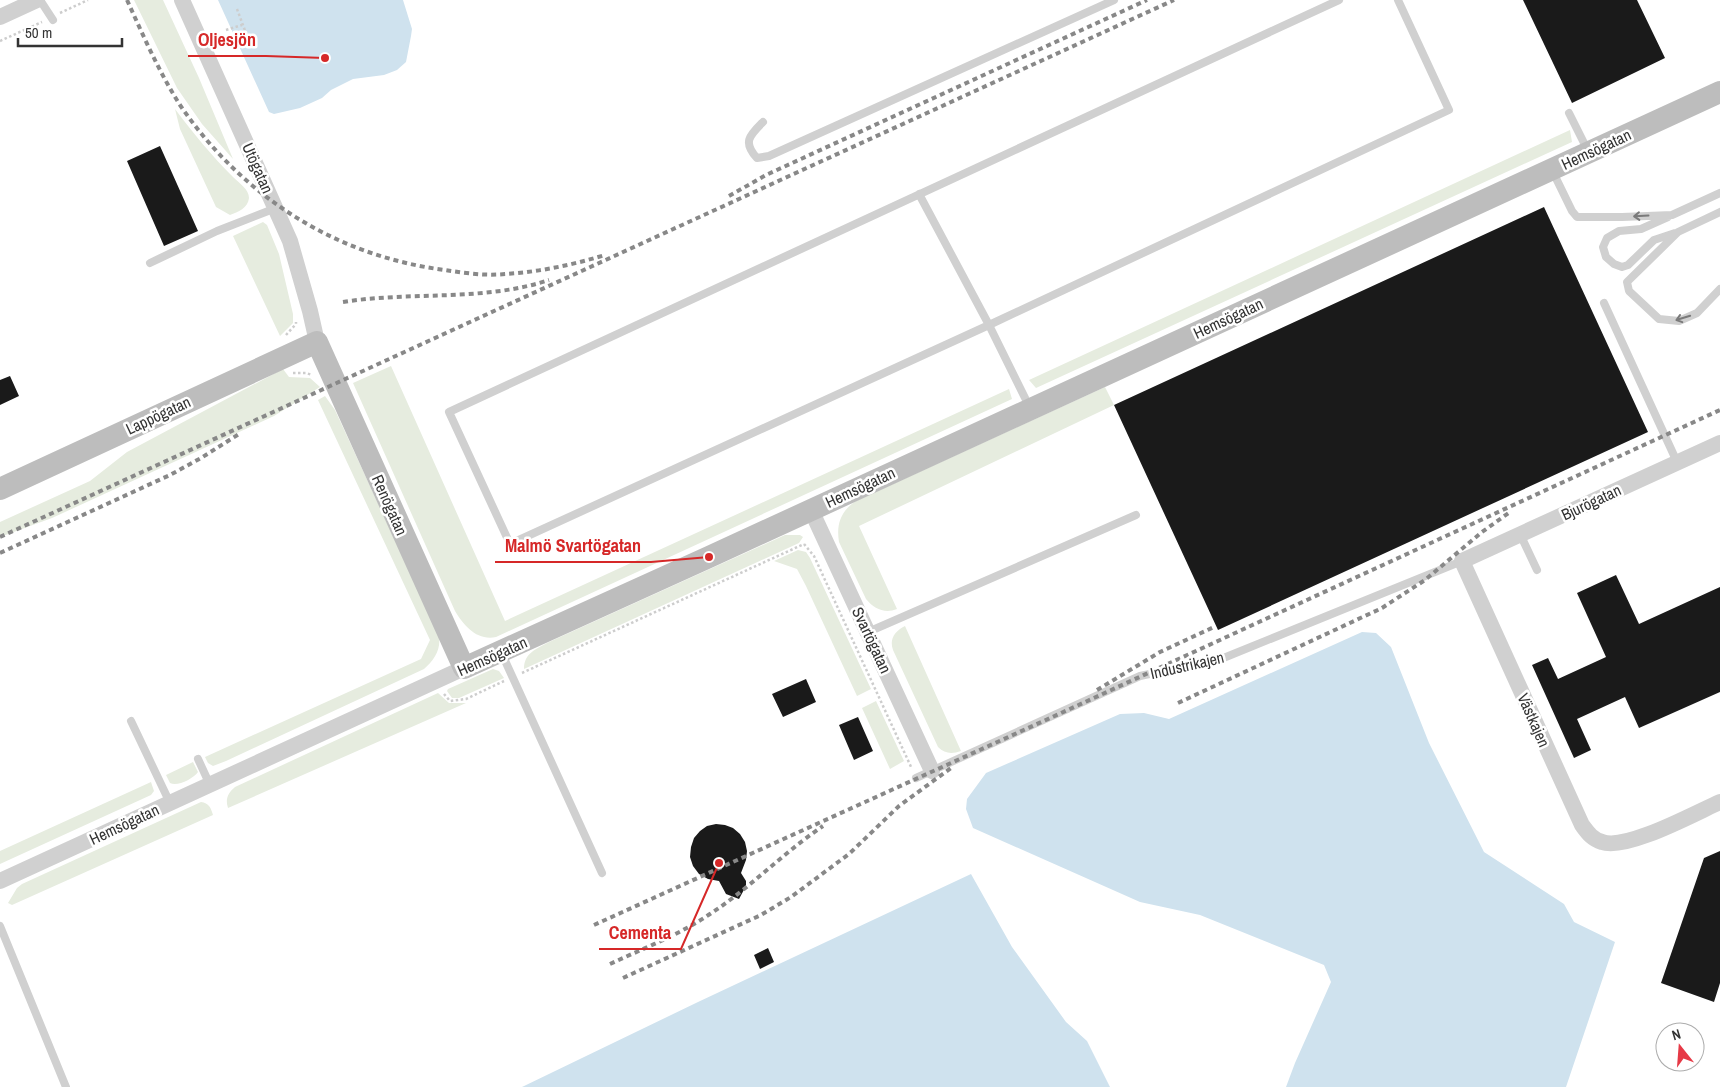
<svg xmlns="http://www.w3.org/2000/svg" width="1720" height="1087" font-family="'Archivo Narrow',sans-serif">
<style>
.green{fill:#e6ecdf}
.water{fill:#cfe2ee}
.building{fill:#1a1a1a}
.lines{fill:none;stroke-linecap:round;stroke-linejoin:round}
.path{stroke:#cdcdcd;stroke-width:2.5;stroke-dasharray:2.5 2.5;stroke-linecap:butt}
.lane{stroke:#d0d0d0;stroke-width:8}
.street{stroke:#d0d0d0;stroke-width:16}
.secondary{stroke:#bdbdbd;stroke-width:22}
.rail{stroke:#888;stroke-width:4;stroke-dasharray:5 4;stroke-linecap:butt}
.oneway{stroke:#7a7a7a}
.labels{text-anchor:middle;stroke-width:5;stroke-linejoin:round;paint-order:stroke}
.street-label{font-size:16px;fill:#333;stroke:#fff}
.leader{fill:none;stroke:#d62828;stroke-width:2}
.callout-dot{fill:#d62828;stroke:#fff;stroke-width:2}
.callout-label{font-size:18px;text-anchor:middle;font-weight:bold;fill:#d62828;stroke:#fff;stroke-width:5;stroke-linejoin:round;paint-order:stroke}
</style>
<rect width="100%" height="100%" fill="#fff"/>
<path class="green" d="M134,0H163L199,78L233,159L202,124L177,88Z
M175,109C193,133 212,156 233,177C239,183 249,189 249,198C248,208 238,212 230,215L216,207L180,129Z
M1570,130L1572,142L1036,388L1029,380Z
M263,222L267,225L279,254L293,314V323L280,336L233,236Z
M391,366L505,621L1009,389L1012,399L496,637C477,641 464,626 455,611L353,383Z
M283,369L289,377L310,378L320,387L274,416L52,518L0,537V522L90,481L127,452Z
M1105,387L1114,405L859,526L897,609C885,614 874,609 866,599L839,542C836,524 841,511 856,501Z
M325,396L335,410L439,636C441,650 434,660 424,669L226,761L213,766L208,763L205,757L421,659L430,640L318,400Z
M785,535H800L803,537L799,543L524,669C524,653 536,649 549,642Z
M798,550L806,552L810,558L871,689L857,696L806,586L797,569L774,561Z
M905,626L961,751C952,754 945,754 938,747L893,650C889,639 895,631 905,626Z
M493,669L499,671L504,678L459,698H452L447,691L448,689Z
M438,693L449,703H466L228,808C225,799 228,793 235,787Z
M876,701L904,761L890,769L862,708Z
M193,762L198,772C193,779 177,787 170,783L166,775Z
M151,782L154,791L151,795L0,864V851Z
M201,802C209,803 211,808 213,815L12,905L8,903L17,888L22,884Z"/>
<path class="water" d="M218,0H403L412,29L411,36L406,62L397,70L384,75L353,79L331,90L322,98L300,108L274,114L269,112Z
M1362,632L1376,633L1391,647L1429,743L1484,852L1564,904L1574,922L1615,942L1566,1087H1286L1295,1063L1331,982L1324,965L1200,915L1140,902L973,828L966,809L967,799L986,773L1120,714L1144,713L1169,719Z
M971,874L1012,947L1066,1022L1087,1041L1110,1087H522L698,1002Z"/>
<path class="building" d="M1523,0H1637L1665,58L1572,103Z
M160,146L198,231L164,246L127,161Z
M1544,207L1648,432L1218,630L1114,405Z
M10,376L19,396L0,405V380Z
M1616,575L1639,624L1720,587V692L1639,728L1625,697L1577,719L1591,750L1574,758L1532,665L1548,658L1558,679L1606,657L1577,593Z
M806,679L816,702L783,717L772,694Z
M858,717L873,751L854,760L839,725Z
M716,824L725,825L733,828L740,834L745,842L747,851L746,860L741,873L746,881V886L739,899L726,894L719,881L708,879L699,874L693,866L690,857L691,847L694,838L700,831L707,826Z
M1720,851V983L1714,1002L1661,983L1704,858Z
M768,948L774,962L760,969L754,955Z"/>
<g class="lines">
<path class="path" d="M237,9L250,44
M60,13L88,0
M226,30L242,25
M0,41L42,22
M286,335L296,324V322
M293,373H306L312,375
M804,544L814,556L912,769
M522,673L804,544
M444,694L450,701L466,699L504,681"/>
<path class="lane" d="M40,0L53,20
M1339,0L449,412L510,544L989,325L1449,110L1398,0
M1569,113L1588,151
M763,122C750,135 742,142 757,158L769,156L1114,0
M1552,170L1572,211L1577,217H1622L1672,215L1720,193
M919,194L989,325L1030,408
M1720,212L1678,232L1627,282L1629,291L1659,319L1679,321L1697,313L1720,289
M1668,217L1641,229L1619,231L1607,238L1603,247L1606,257L1614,264L1622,267L1628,265L1654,240L1675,233
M150,263L217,231L276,208
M1604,303L1677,462
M1520,534L1537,570
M868,632L1136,515
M502,654L602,873
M131,721L170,803
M198,759L210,785
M916,778L1140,676L1221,659L1462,561
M0,926L66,1087"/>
<path class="street" d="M182,0L290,241L310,311L317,342
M0,17L37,0
M1720,443L1462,561L1582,825C1588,833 1592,839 1602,842C1626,851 1695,813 1720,802
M811,510L932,771
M0,881L464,668"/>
<path class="secondary" d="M0,489L317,342L464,668L709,557L1720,92"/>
<path class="rail" d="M127,0C143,35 159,72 180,105C242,196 335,256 445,270C464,273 485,276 505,274C539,272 572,265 605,255
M729,196L766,175L1147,0
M343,302C412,291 483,302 549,280
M0,537L1174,0
M0,553L170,475L201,458L239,434
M1097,690L1160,652L1214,627
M1178,703L1382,608L1425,580L1482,532L1510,512
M594,925L1059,714L1720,410
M610,964C644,948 679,935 710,914C750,888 783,853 823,826
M623,978L761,915L791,897L849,854L899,806L951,768"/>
</g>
<defs><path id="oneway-shaft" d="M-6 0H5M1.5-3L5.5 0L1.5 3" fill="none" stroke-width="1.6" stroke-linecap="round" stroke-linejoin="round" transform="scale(1.25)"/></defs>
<g class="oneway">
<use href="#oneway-shaft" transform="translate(1641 216) rotate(177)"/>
<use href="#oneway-shaft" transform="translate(1683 318) rotate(163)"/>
</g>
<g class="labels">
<g class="street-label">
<text transform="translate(1596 149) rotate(-25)" y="6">Hemsögatan</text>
<text transform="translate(258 168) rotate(66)" y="6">Utögatan</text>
<text transform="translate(1228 318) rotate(-25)" y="6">Hemsögatan</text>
<text transform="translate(158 415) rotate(-25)" y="6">Lappögatan</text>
<text transform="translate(860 487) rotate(-25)" y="6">Hemsögatan</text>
<text transform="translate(1591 502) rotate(-25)" y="6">Bjurögatan</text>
<text transform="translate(390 505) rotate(66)" y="6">Renögatan</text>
<text transform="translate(872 640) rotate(65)" y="6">Svartögatan</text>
<text transform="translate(492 656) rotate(-24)" y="6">Hemsögatan</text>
<text transform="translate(1187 665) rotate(-13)" y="6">Industrikajen</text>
<text transform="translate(1534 720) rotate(66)" y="6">Västkajen</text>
<text transform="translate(124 824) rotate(-25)" y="6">Hemsögatan</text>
</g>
</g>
<path class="leader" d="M325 58L266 56H188M709 557L651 562H495M719 863L681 949H599"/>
<g class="callout-dot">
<circle cx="325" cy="58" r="5"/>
<circle cx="709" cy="557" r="5"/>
<circle cx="719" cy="863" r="5"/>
</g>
<g class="callout-label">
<text x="227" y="46">Oljesjön</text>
<text x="573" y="552">Malmö Svartögatan</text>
<text x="640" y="939">Cementa</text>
</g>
<g transform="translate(1680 1047) rotate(343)"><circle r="24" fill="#ffffff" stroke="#adadad"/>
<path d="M0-4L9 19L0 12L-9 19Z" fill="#e63946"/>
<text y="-8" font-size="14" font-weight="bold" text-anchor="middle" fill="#333333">N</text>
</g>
<path d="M18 38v8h104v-8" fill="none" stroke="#333333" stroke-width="2.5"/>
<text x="25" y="38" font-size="15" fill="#333333" stroke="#ffffff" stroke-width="4" paint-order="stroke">50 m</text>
</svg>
